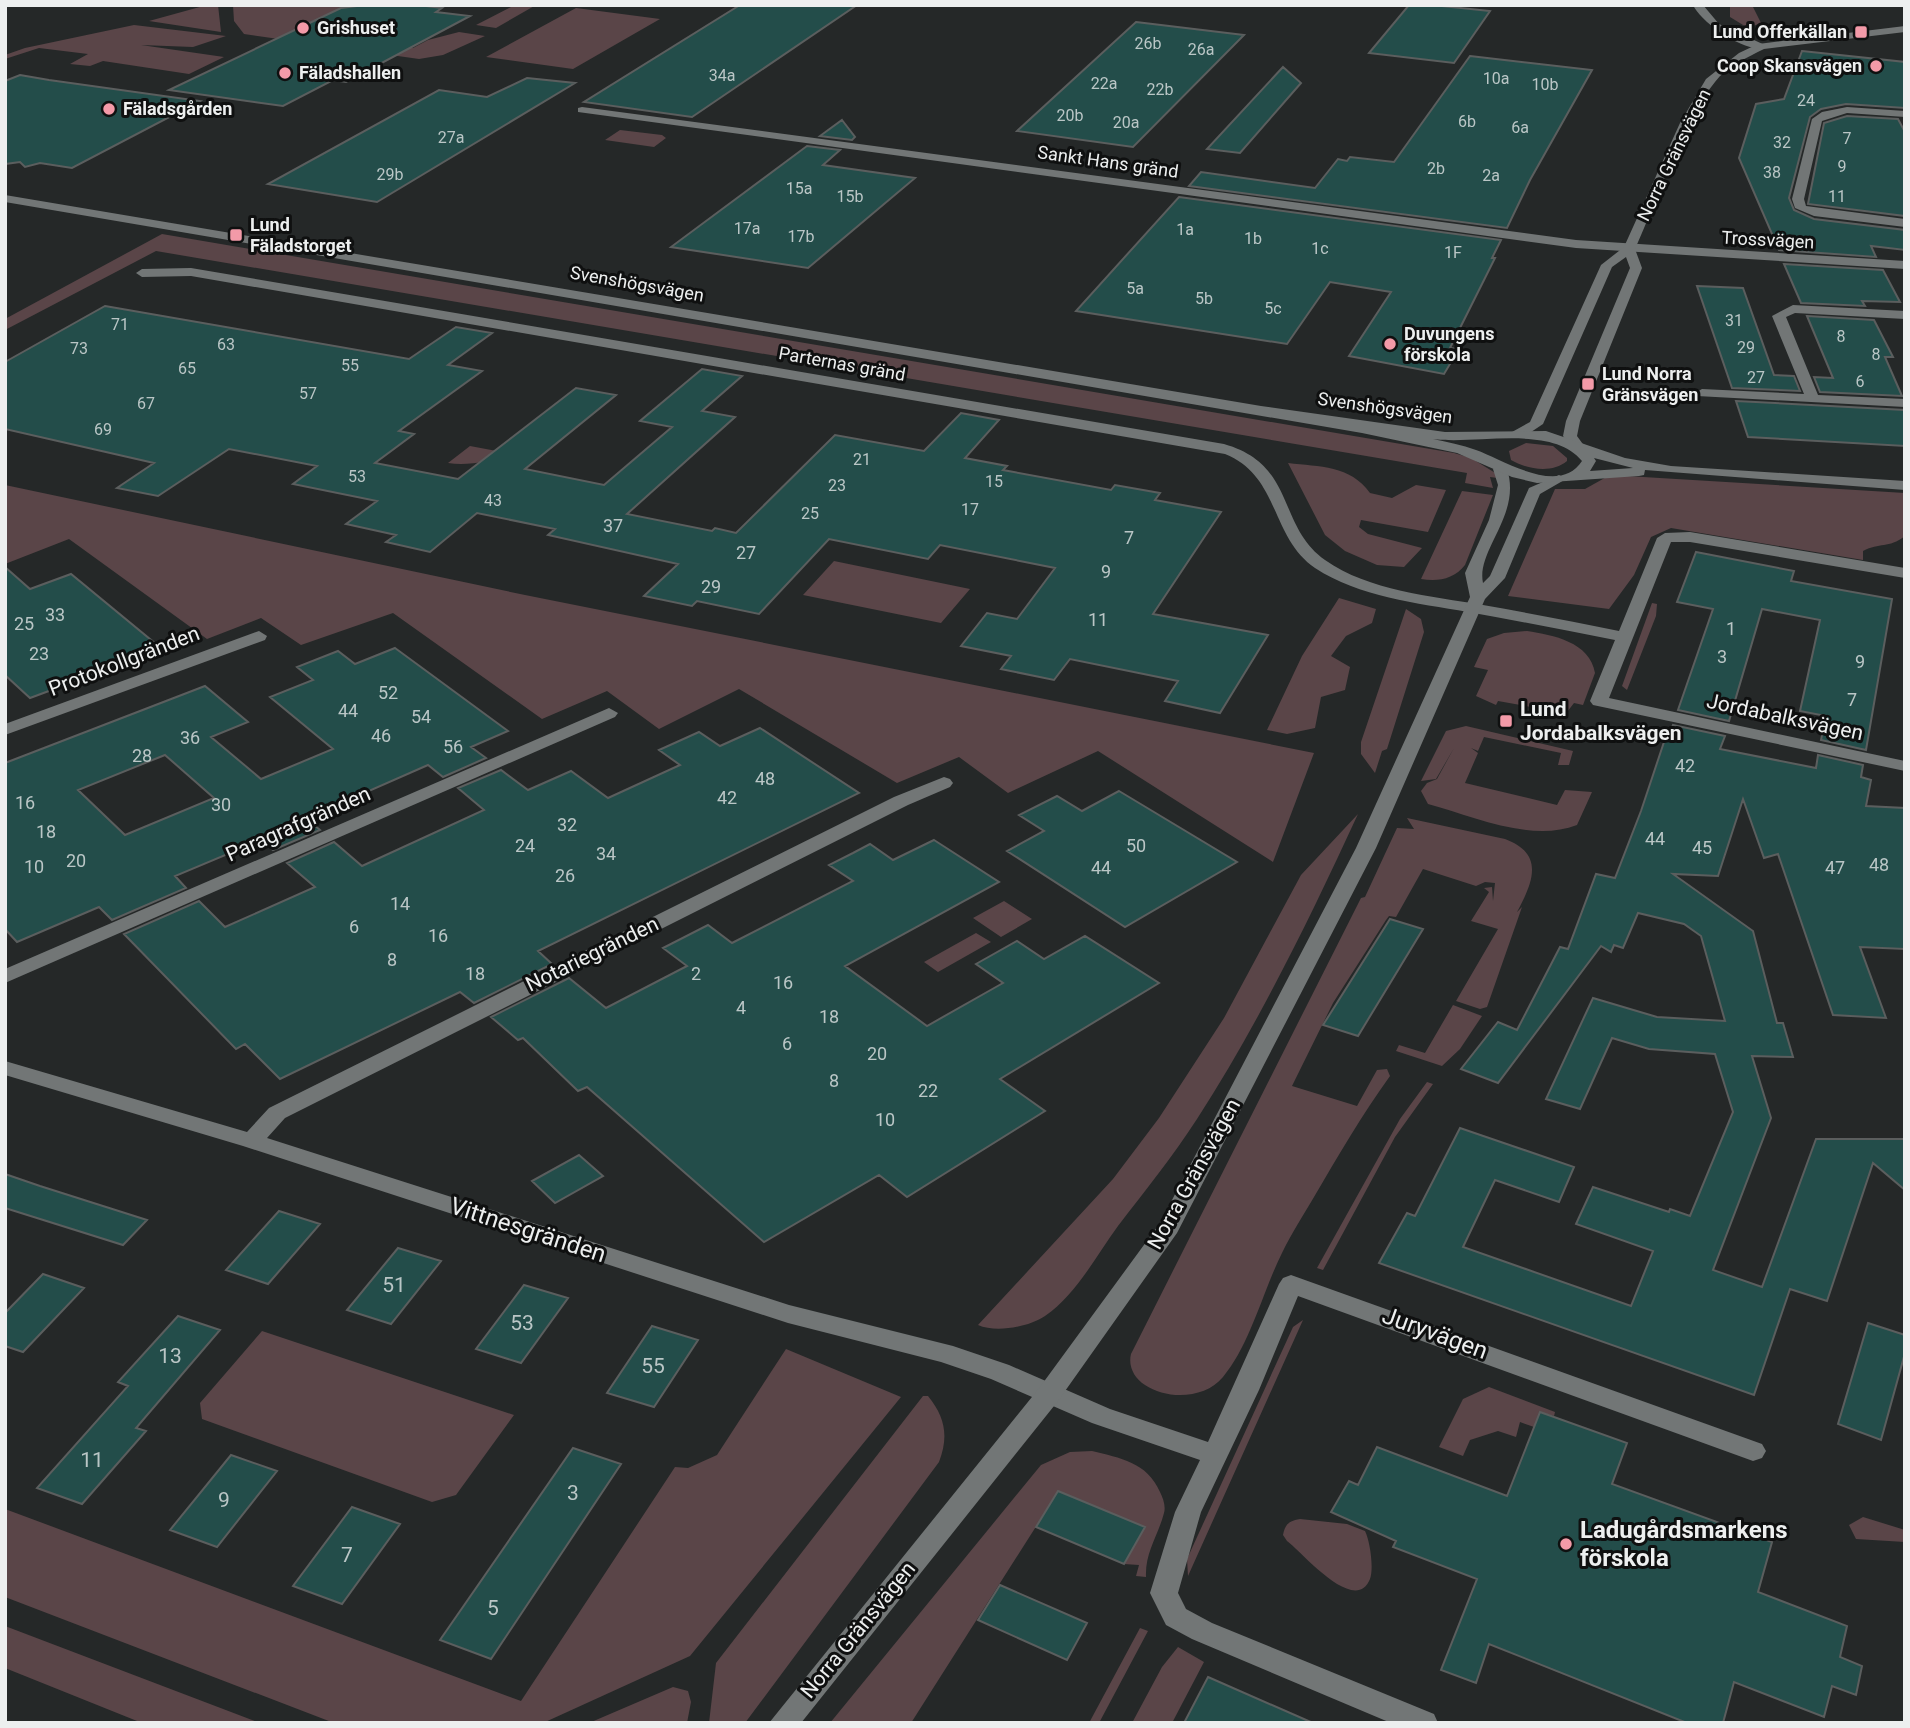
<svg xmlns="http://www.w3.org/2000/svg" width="1910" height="1728" font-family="Roboto,sans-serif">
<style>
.green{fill:#5a4548}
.building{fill:#234d4a;stroke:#5b5e5e;stroke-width:2;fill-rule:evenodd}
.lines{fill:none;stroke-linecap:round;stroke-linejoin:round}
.minor{fill:#727676;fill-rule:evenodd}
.tertiary{fill:#727676;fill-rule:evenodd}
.secondary{fill:#727676;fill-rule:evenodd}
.poi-dot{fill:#f39aa8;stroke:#0f1010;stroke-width:2.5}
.labels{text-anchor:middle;stroke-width:6;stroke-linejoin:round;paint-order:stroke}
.far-number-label{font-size:16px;fill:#bac6c6}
.far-poi-label{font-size:18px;font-weight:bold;fill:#edefef;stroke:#0f1010;text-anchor:start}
.far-street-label{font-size:18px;fill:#edefef;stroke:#0f1010}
.number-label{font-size:18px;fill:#bac6c6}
.street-label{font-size:21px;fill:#edefef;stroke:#0f1010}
.poi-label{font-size:21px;font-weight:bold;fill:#edefef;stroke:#0f1010;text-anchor:start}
.near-number-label{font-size:21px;fill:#bac6c6}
.near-street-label{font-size:24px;fill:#edefef;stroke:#0f1010}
.near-poi-label{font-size:24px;font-weight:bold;fill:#edefef;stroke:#0f1010;text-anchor:start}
</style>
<rect width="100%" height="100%" fill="#252828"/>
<path class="green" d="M207,5H218L221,32L149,21Z
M233,5H381L331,37L413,48L428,40L459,32L485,36L443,55L419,59L244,34L234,21Z
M515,5H536L496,28L476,25Z
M1730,5H1752L1761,23L1748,28L1730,17Z
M576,8L660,19L573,69L486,57Z
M134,25L226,36L193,47L141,45L224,57L189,74L103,61L90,66L70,64L88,54L39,48L5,59V55L25,48Z
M620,130L662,135L666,138L654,147L605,140Z
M162,234L1454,453L1471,458L1505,479L1490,477L1493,488L1465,483L1467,473L156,251L5,330V319Z
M1526,443L1553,446L1567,458V461C1552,474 1526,469 1511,460L1509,451Z
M470,446L523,456C498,458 472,467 448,463Z
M1288,463C1320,467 1350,465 1370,493L1392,498L1416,485L1446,490L1428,532L1361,520L1359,527L1368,534L1422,548L1404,567L1377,565L1345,551L1325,535Z
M1610,475L1905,493V536C1888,549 1880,542 1863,551V560L1671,528L1651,537L1634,575L1609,609L1508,596L1555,489H1585Z
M5,485L525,595L1314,753L1273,862L1098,751L1008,793L959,757L897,783L739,689L659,729L607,691L542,719L393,613L301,645L261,618L207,639L69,539L5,564Z
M1462,491L1493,495L1465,565C1454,579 1438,582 1421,579Z
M834,561L970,589L941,623L803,595Z
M1339,598L1376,609L1372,623L1346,636L1331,656L1350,667L1345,690L1321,697L1315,728L1287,734L1267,730L1302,656Z
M1652,603L1657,604L1656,616L1627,690L1622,686Z
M1406,609L1421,619L1424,632L1387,749L1382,751L1375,773L1361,754V742Z
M1527,631C1553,635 1590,642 1595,673L1583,705L1574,703L1564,716L1530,713L1531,707L1498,701L1496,705L1476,696L1488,670L1474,667L1487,639L1504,633Z
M1466,726L1573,751L1569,765H1558L1561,753L1484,737L1478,751L1471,748L1478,753L1465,783L1557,805L1565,790L1592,792L1577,825C1531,843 1473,816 1428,804L1421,791L1427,783L1437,779L1454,748L1436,779L1421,781L1446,731Z
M1358,814C1310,918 1259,1023 1197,1119C1173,1156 1145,1191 1118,1226C1096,1256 1076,1295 1045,1316C1029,1327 996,1333 978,1325L1113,1179L1159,1118L1224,1018L1301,875Z
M1407,818L1505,839C1545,854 1533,882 1517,912L1522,907L1487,1007L1480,1009L1456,1001L1498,929L1471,921L1489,892L1484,888L1492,887L1493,901L1495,883L1485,882L1476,886L1423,869L1396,917L1389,916L1386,920L1333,1003L1292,1086L1357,1106L1377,1070L1387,1069L1390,1076C1362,1115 1338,1156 1314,1197C1303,1216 1291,1234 1282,1253C1263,1291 1250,1345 1223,1377C1205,1399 1167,1400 1145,1385C1134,1378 1128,1366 1131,1354L1361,898L1365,897L1397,828L1414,829Z
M1004,901L1032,919L1001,937L973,918Z
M976,933L991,942L938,972L924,962Z
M1453,1005L1482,1016L1460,1049L1442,1066L1396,1051L1399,1045L1425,1053Z
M1427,1082L1433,1084L1395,1137L1323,1270L1317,1268L1400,1119Z
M1303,1320L1188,1576L1187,1559L1293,1327Z
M262,1331L514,1415L456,1495L432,1502L202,1419L200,1403Z
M786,1349L901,1397L690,1656L543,1723H334L5,1597V1509L521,1701L675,1467L688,1468L717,1455Z
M1489,1387L1555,1412L1554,1416L1540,1412L1534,1427L1520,1422L1516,1437L1498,1431L1470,1440L1463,1456L1439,1447L1463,1399Z
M923,1396H928C945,1417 949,1436 939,1462L745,1723H709L716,1663Z
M1092,1451C1120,1458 1147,1462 1160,1492C1163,1498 1166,1506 1164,1513C1158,1536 1145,1552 1146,1577L1136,1576L1139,1565L1124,1564L1144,1527L1058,1492L911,1723H830L1041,1465L1070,1452Z
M1863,1517L1905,1530V1542L1856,1539L1849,1525Z
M1300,1519L1347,1524L1365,1531C1370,1541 1374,1568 1370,1579C1355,1616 1302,1552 1287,1541L1283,1535C1285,1524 1289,1521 1300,1519Z
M5,1626L260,1723H142L5,1668Z
M1140,1628L1148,1631L1099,1723H1089Z
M1178,1647L1204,1662L1172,1723H1132L1162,1667Z
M673,1687L688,1691L691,1702L687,1723H589Z"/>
<path class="building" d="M365,5H418L442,8L436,12L470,16L346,82L333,80L283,106L169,90L341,8Z
M740,5H857L692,117L584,102Z
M1409,5H1432L1490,11L1454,63L1369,53Z
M1136,22L1244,35L1133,147L1017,131Z
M1802,51L1905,62V108L1846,104L1821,109L1810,117L1789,198L1794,210L1814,219L1905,230V250L1871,246L1876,257L1779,250L1739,158L1756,104L1784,99Z
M1470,56L1592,70L1530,180L1507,228L1189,186L1201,172L1315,188L1338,159L1347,161L1350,157L1394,162Z
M1283,67L1301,83L1240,153L1207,149Z
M20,75L49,80L200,101L72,168L40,163L25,167L20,162L5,164V81Z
M527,78L575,83L377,202L268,184L439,90L487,97Z
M1847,116L1898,119L1905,132V216L1808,204L1824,123Z
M842,120L855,137L852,140L820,136Z
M807,146L840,150L823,165L915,178L808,268L671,247Z
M1179,197L1501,240L1492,258H1495L1450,348L1459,349L1444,374L1349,356L1391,292L1330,282L1287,344L1076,311Z
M1784,264L1883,270L1900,302L1862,301L1865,306L1801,303Z
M1697,286L1743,288L1774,375L1794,376L1800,391L1732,388Z
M105,306L409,359L456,327L492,333L448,365L482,371L399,431L414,434L375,463L458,479L576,388L616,395L525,469L604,485L672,427L640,421L702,369L742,376L702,411L735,417L627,514L712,531L715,528L736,533L835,435L924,451L961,413L999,420L965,458L1007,466L1003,470L1111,490L1115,485L1160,493L1155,500L1221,512L1153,614L1268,635L1220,713L1165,701L1178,681L1070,659L1054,680L1001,669L1011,656L961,646L987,613L1017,619L1055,568L940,545L928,559L829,539L759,614L697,601L692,606L644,596L678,564L548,535L555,529L477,513L430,552L386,542L396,535L346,524L377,501L293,484L317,466L229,449L158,496L117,488L154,463L5,429V362Z
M1807,316L1874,320L1893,357H1885L1902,396L1820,392L1814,377L1833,378Z
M1736,401L1905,410V446L1748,437Z
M1696,552L1794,571L1791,581L1892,599L1866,750L1821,740L1826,716L1800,711L1820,620L1762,609L1729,721L1678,710L1713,609L1677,602Z
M5,567L30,589L71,574L162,649L30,698L5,675Z
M395,648L508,731L471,747L486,758L443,777L428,765L355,797L357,799L308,820L320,830L273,850L261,840L175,876L186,888L112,920L99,907L17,942L5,929V763L205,686L248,722L211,737L261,779L333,749L270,697L313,680L297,667L338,651L355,664ZM165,755L214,798L125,835L78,790Z
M1673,725L1725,736L1720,749L1816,768L1818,755L1863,765L1861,777L1871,780L1866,806L1905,808V949L1860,947L1886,1018L1833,1015L1778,854L1764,858L1743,799L1718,876L1673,874L1753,931L1777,1023H1783L1793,1057L1752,1056L1771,1118L1713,1270L1762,1287L1816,1139H1905V1190L1873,1163L1827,1301L1790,1289L1754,1395L1379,1263L1407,1213L1415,1216L1460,1128L1574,1167L1559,1202L1495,1180L1463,1247L1631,1306L1653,1251L1576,1224L1593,1187L1669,1212L1670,1209L1690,1216L1733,1112L1715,1054L1649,1049L1612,1038L1580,1109L1546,1099L1593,998L1657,1017L1725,1021L1701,936L1684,924L1638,913L1623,948L1614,945L1611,952L1601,946L1498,1083L1461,1069L1498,1022L1517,1030L1560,947L1568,949L1596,874L1615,878L1641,811L1666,736H1669Z
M760,728L859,793L538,951L552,964L474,1003L460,992L280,1079L245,1044L236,1049L124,934L199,901L225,927L315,887L287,863L334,842L362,866L484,810L458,788L501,770L528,790L571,771L608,798L680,765L659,750L699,732L720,746Z
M1119,791L1237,862L1125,927L1007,851L1044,831L1019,815L1057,796L1082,811Z
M934,840L999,882L845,966L927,1026L1003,983L976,964L1017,941L1044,959L1085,936L1159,983L1000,1079L1045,1111L907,1197L879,1175L764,1242L587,1087L578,1091L523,1038L518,1040L491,1017L569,978L606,1008L687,966L663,948L708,925L732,943L853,881L829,865L853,853L870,844L893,860Z
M1390,919L1423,929L1358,1036L1323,1025Z
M579,1155L603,1176L555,1203L532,1181Z
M5,1174L40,1186L147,1220L123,1245L5,1208Z
M279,1211L320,1224L268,1284L226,1270Z
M398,1248L441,1261L391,1324L347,1310Z
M43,1274L84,1288L23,1352L5,1346V1313Z
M524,1285L568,1298L521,1363L476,1349Z
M178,1316L220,1330L136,1428L146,1431L82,1504L37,1488L128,1386L118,1382Z
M1868,1323L1905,1335V1353L1881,1440L1838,1424Z
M652,1326L698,1340L654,1407L607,1393Z
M1540,1412L1627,1443L1612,1484L1772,1542L1758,1592L1847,1626L1840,1657L1862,1666L1856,1695L1832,1686L1824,1717L1734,1682L1723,1723H1687L1489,1644L1476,1683L1441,1670L1477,1579L1393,1547L1396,1541L1331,1512L1349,1481L1358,1485L1377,1447L1507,1496Z
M573,1448L621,1464L491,1659L440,1640Z
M231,1455L277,1471L217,1547L170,1530Z
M1058,1491L1145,1527L1124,1564L1036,1527Z
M352,1507L400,1524L342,1604L293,1586Z
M1000,1585L1087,1623L1067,1660L978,1620Z
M1208,1677L1313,1723H1184Z"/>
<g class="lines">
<path class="minor" d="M1693,5H1703L1719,24L1767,46C1750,57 1701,23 1693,5Z
M582,107L1576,240L1905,261V269L1576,248L578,112V108Z
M1847,107L1905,111V117L1847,113L1822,121L1804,199L1806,206L1905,219V227L1814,216L1795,208L1792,199L1812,119L1822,112Z
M191,268L1224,444C1297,465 1276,525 1325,560C1369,591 1431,596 1483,605C1528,613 1574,622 1619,631L1657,538L1665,533L1690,532L1905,568V578L1690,542H1671L1609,698L1905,761V771L1593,705L1590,701L1615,640C1566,630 1517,621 1468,612C1417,603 1359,597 1315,568C1270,537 1280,476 1225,454L191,276L142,277L136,273L142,269Z
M1793,305L1905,311V319L1795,313L1786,317L1818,395L1905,399V407L1697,396L1695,393L1702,389L1804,394L1772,316Z
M259,631L267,636L265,640L5,735V724Z
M609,708L618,713L615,717L5,983V969Z
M944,777L950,779L953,783L950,787L908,805L285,1118L267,1138L789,1305L953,1346L1009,1365L1110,1409L1208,1442L1279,1284L1283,1278L1291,1275L1762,1444L1766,1451L1762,1458L1753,1461L1298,1296L1259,1390L1201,1512L1178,1593L1186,1609L1212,1623L1434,1714L1438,1723H1391L1192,1639L1166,1625L1150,1593L1175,1512L1200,1460L1092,1423L991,1379L941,1362L788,1323L243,1146L5,1075V1061L247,1132L269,1108L894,797Z"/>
<path class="tertiary" d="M1905,26V32L1764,49C1748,57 1726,67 1715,82C1684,119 1656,203 1635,249L1642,268L1580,421L1577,436L1585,447L1583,450H1573L1563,436L1566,421L1630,268L1626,257L1612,267L1543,424L1522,438H1512V432L1530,422L1601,265L1624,247L1680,123L1706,79L1739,53L1758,44Z
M1500,465L1507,469C1522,515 1476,550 1483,583L1490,576L1529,488L1559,475L1566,479L1540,494L1505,578L1485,599L1376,848L1177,1233L1058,1401L801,1723H769L1040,1387L1160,1223L1356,848L1470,597L1465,573L1489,520L1498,485L1493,469Z"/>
<path class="secondary" d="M5,195L1261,406L1445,432L1546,431L1625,458L1671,466L1905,481V490L1645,470L1644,475L1639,476L1537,483L1512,477L1457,453L1362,433L5,202ZM1433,439C1477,445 1552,424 1582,461C1559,497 1502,459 1476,450C1462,445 1447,442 1433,439ZM1594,458L1633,468L1590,471L1596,461Z"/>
</g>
<g class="poi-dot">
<circle cx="303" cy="28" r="7"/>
<rect x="1854" y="25" width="14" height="14" rx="3.5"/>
<circle cx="1876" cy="66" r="7"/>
<circle cx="285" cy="73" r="7"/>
<circle cx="109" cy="109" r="7"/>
<rect x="229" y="228" width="14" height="14" rx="3.5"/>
<circle cx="1390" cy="344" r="7"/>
<rect x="1581" y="377" width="14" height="14" rx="3.5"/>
<rect x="1499" y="714" width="14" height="14" rx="3.5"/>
<circle cx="1566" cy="1544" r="7"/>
</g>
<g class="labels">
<g class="far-number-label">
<text x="1148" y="49">26b</text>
<text x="1201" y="55">26a</text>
<text x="722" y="81">34a</text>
<text x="1496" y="84">10a</text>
<text x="1104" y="89">22a</text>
<text x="1545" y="90">10b</text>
<text x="1160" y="95">22b</text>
<text x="1806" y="106">24</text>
<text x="1070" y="121">20b</text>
<text x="1467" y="127">6b</text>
<text x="1126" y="128">20a</text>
<text x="1520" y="133">6a</text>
<text x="451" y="143">27a</text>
<text x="1847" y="144">7</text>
<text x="1782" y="148">32</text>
<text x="1842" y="172">9</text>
<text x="1436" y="174">2b</text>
<text x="1772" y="178">38</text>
<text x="390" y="180">29b</text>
<text x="1491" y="181">2a</text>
<text x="799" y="194">15a</text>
<text x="850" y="202">15b</text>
<text x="1837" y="202">11</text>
<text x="747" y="234">17a</text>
<text x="1185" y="235">1a</text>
<text x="801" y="242">17b</text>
<text x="1253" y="244">1b</text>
<text x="1320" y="254">1c</text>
<text x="1453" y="258">1F</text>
<text x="1135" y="294">5a</text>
<text x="1204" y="304">5b</text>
<text x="1273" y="314">5c</text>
<text x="1734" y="326">31</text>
<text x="120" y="330">71</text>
<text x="1841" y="342">8</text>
<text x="226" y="350">63</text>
<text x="1746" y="353">29</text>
<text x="79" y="354">73</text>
<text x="1876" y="360">8</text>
<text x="350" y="371">55</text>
<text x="187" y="374">65</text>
<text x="1756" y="383">27</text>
<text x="1860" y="387">6</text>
<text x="308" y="399">57</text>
<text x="146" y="409">67</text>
<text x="103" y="435">69</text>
<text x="862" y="465">21</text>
<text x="357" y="482">53</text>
<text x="994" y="487">15</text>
<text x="837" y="491">23</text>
<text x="493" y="506">43</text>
<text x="970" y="515">17</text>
<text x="810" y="519">25</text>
</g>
<g class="far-poi-label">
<text x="317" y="34">Grishuset</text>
<text x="1847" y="38" text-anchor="end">Lund Offerkällan</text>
<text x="1862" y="72" text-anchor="end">Coop Skansvägen</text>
<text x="299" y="79">Fäladshallen</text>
<text x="123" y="115">Fäladsgården</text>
<text x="250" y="231">Lund<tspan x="250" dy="21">Fäladstorget</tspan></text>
<text x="1404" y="340">Duvungens<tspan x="1404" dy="21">förskola</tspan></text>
<text x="1602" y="380">Lund Norra<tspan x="1602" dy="21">Gränsvägen</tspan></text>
</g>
<g class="far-street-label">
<text transform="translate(1674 155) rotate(-64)" y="6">Norra Gränsvägen</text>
<text transform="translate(1108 162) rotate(8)" y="6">Sankt Hans gränd</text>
<text transform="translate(1768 240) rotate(3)" y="6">Trossvägen</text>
<text transform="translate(637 284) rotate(10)" y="6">Svenshögsvägen</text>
<text transform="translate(842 364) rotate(10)" y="6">Parternas gränd</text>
<text transform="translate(1385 408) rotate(8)" y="6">Svenshögsvägen</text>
</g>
<g class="number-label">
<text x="613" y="532">37</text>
<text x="1129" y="544">7</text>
<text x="746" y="559">27</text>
<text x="1106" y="578">9</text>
<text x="711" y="593">29</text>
<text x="55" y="621">33</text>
<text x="1098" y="626">11</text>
<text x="24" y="630">25</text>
<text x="1731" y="635">1</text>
<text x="39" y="660">23</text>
<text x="1722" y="663">3</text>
<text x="1860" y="668">9</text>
<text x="388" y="699">52</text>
<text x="1852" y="706">7</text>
<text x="348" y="717">44</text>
<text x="421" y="723">54</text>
<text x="381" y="742">46</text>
<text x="190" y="744">36</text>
<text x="453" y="753">56</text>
<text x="142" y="762">28</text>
<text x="1685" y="772">42</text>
<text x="765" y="785">48</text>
<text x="727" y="804">42</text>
<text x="25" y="809">16</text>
<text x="221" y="811">30</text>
<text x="567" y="831">32</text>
<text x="46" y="838">18</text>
<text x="1655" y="845">44</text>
<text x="525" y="852">24</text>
<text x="1136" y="852">50</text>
<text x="1702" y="854">45</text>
<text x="606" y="860">34</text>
<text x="76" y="867">20</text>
<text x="1879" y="871">48</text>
<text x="34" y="873">10</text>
<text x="1101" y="874">44</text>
<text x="1835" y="874">47</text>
<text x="565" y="882">26</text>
<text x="400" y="910">14</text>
<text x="354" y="933">6</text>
<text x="438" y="942">16</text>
<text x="392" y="966">8</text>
<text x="475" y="980">18</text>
<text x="696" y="980">2</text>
<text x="783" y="989">16</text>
<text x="741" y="1014">4</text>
<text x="829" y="1023">18</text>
<text x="787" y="1050">6</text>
<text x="877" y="1060">20</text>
<text x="834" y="1087">8</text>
<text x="928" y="1097">22</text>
<text x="885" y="1126">10</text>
</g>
<g class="street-label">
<text transform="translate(124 661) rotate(-21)" y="7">Protokollgränden</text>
<text transform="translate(1785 717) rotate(12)" y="7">Jordabalksvägen</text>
<text transform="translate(298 824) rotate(-24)" y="7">Paragrafgränden</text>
<text transform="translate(592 954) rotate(-26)" y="7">Notariegränden</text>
<text transform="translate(1194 1174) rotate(-61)" y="7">Norra Gränsvägen</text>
<text transform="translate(858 1630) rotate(-51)" y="7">Norra Gränsvägen</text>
</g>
<g class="poi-label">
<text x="1520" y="716">Lund<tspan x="1520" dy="24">Jordabalksvägen</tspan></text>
</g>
<g class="near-number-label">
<text x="394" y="1292">51</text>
<text x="522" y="1330">53</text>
<text x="170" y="1363">13</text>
<text x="653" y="1373">55</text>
<text x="92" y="1467">11</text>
<text x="573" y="1500">3</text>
<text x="224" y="1507">9</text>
<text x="347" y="1562">7</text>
<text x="493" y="1615">5</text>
</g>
<g class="near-street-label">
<text transform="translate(528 1230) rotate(18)" y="8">Vittnesgränden</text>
<text transform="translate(1435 1333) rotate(20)" y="8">Juryvägen</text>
</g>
<g class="near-poi-label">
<text x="1580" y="1538">Ladugårdsmarkens<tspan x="1580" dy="28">förskola</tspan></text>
</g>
</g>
<rect width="1910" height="1728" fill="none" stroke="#edefef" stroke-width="14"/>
</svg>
